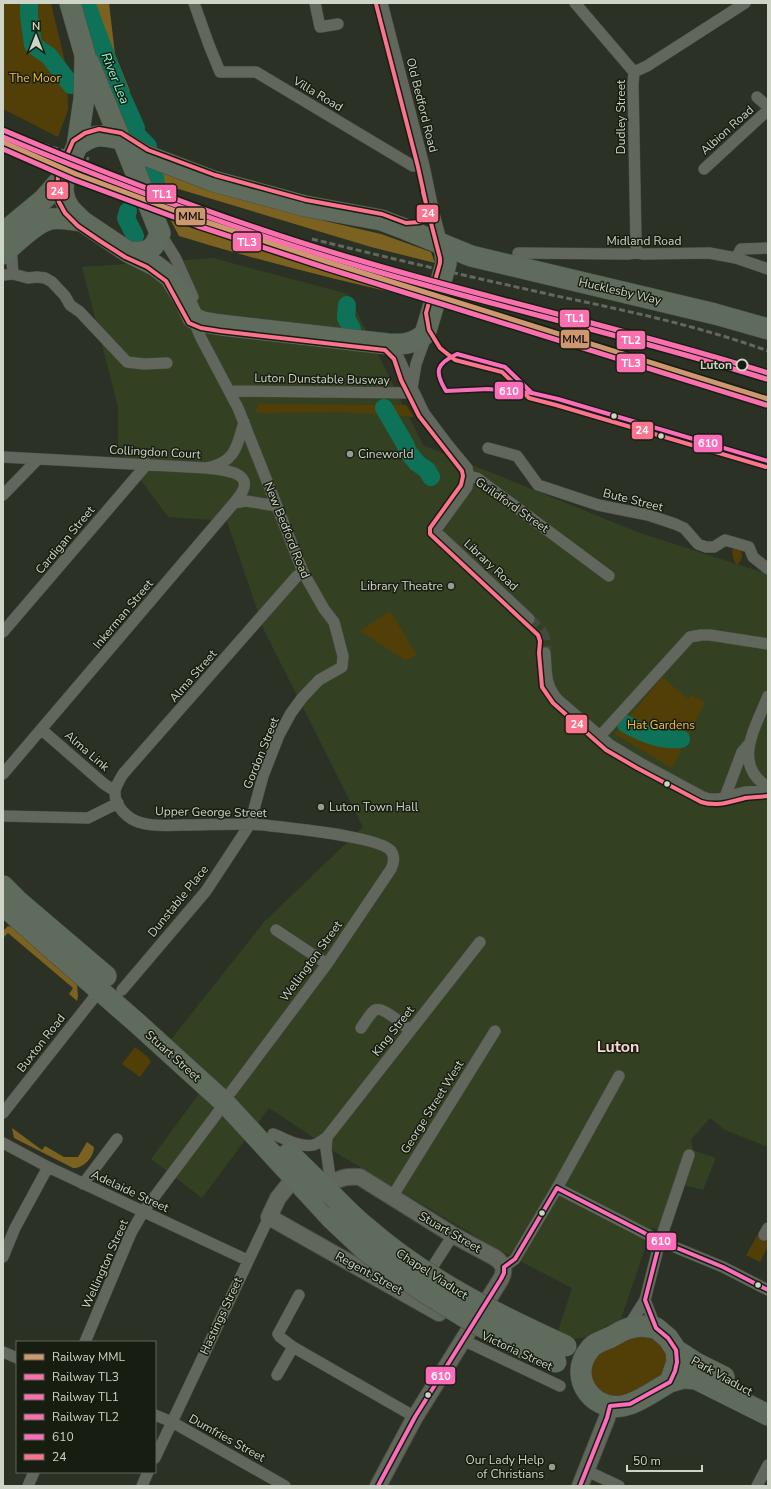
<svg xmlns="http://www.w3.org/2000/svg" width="771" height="1489" font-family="'Nunito Sans',sans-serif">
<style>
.built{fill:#334022}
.green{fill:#513f07}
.forest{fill:#7b6220}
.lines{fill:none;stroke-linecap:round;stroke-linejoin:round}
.river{stroke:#0e7259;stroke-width:18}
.street-tunnel{stroke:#434a3c;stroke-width:11;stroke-dasharray:11 5.5;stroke-linecap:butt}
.street-casing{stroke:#484d42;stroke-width:12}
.secondary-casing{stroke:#484d42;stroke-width:18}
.highway-casing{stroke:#484d42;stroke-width:22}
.street{stroke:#62675d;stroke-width:11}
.secondary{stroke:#62675d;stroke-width:16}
.highway{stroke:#5f6b5c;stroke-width:21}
.rail{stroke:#63685e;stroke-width:3;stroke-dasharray:6 3;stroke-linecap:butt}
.highway-bridge-casing{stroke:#484d42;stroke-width:22;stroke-linecap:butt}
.highway-bridge{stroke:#5f6b5c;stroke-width:21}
.bus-1-casing{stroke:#181d11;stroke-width:7}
.bus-2-casing{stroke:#181d11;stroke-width:7}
.bus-1{stroke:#fb6dba;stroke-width:4}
.bus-2{stroke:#fc738d;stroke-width:4}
.rail-1-casing{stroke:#181d11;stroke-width:8}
.rail-2-casing{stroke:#181d11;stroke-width:8}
.rail-3-casing{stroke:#181d11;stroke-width:8}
.rail-4-casing{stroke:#181d11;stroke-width:8}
.rail-1{stroke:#cd976f;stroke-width:5}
.rail-2{stroke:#fa70ae;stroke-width:5}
.rail-3{stroke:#fa70ae;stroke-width:5}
.rail-4{stroke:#fa70ae;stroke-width:5}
.stop-dot{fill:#181d11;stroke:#ced5c6;stroke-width:2}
.bus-dot{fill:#ced5c6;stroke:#181d11;stroke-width:1.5}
.poi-dot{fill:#959c8d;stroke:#181d11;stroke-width:1.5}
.labels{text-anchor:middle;stroke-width:3;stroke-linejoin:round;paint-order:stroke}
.park-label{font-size:12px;fill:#f5bf3c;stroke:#181d11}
.street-label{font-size:12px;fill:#ced5c6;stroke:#181d11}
.stop-label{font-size:12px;font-weight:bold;fill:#ced5c6;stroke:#181d11;text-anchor:end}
.poi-label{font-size:12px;fill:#ced5c6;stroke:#181d11;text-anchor:start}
.water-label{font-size:13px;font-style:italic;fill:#83fad4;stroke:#181d11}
.district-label{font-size:16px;font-weight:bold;fill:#f9d5d3;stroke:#181d11}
.line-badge{stroke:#181d11;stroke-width:1.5}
.badge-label{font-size:11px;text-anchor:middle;font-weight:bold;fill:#fff}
.pale-badge-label{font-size:11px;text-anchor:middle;font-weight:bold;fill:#111}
</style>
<rect width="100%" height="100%" fill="#2b3124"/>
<path class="built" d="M213,258L348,294L423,445L640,533L768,574V1147L725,1130L710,1118L691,1140L693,1150L716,1158L703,1190L683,1185L659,1230L652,1228L621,1319L587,1337L575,1339L558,1331L572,1288L504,1253L338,1154L269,1108L202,1198L151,1159L209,1080L169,1042L265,921L363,827L264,630L227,521L168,517L118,449V407L82,267Z"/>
<path class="green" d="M3,3H51L67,70L68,110L58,137L3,109Z
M259,404L406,405L414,417L343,412L255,413Z
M733,547L740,549C744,556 742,559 737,565C732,559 732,554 733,547Z
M390,611L417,655L405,660L360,631Z
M662,677L688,699L692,695L705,702L672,768L615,734Z
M135,1047L148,1057L151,1062L140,1077L122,1064Z
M758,1234L768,1240V1246L760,1262L746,1255Z
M635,1336L655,1337L667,1352L669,1364L663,1376L622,1398L610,1397L601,1392L593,1385L591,1373L593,1361L598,1352Z"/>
<path class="forest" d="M90,3H109L115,54L130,91L125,95L100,35Z
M145,162L254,201L325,221L381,234L431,252L435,263L371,247L152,181Z
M169,217L264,250L411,291L427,297L416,298C336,280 257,260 179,236Z
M8,926L15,928L77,984L78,996L77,1001L69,994L73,988L8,933L3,938V931Z
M12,1128L42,1150L45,1146L64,1157H78L87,1142L94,1147C94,1157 83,1169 73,1168L14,1138Z"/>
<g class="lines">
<path class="river" d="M29,3V15L33,45L49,56L71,85
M86,3L119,90L136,128L132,130L148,146
M153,168L159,199
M128,211L126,218L135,236
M347,305L346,318L352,329
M384,408L405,444L408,452L417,463L427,470L431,477
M626,724C644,734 661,741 681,739"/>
<path class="street-tunnel" d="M529,619C544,633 546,633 545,653"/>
<defs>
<path id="street" d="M194,3L209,45L220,72H256L413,166H424
M315,3L320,27L338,24
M382,3L424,166L434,214L442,244
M575,3L634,72L633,84L636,244L637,253
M634,72L647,66L745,3
M757,97L768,107
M704,169L768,110
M160,233L176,259L193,297
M11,247L13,274
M518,253L627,254L637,253L644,254L709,253L736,258L768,269
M736,258L741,249L768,248
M3,275L13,274L28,278L37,277L45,278L52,282L65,296L70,305L80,312L127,362L144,364L167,363
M425,335L424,342L416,364L412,388L424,413L448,445L467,468L469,476L467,487L435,531L529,619
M388,344C402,358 403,371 412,388
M229,391L413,393
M488,448L517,456L538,485L598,505L648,515L675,524L684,528L698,544L706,547H714L725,540L749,547L753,557L768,569
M3,457L206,468C235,463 237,447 244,422
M469,476L477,478L609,576
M3,495L38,459
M234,503L246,501L277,506
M3,632L147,464
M545,653C547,672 544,683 557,699L610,745L640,763L703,797L709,799H718L745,792L768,790
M768,696C756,727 731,764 768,787
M42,730L104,784L115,791
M601,735L690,637L701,635H710L768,644
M3,774L234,503C237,499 241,495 243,490C252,471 217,469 206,468
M725,797L742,752L748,745
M3,816L88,818L118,803
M276,930L327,964
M122,990L206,891L250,824L263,776L279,735L291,713L302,698L319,680L342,667L343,656L334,622L324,609L303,572L238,408L201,338L193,319
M361,1028C365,1023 370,1013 375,1010C383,1006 403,1025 410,1030
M231,1092L327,964L391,869C394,863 395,857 391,851C379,836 286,828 264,825C238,823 211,825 185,825C171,825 156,827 142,823C128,820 114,806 115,791C116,785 120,779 123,774L297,576L303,572
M3,1113L100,990
M273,1134C284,1138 300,1148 313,1145C318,1144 323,1140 327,1137L480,942
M327,1137L326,1149L331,1184
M3,1143L48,1167L247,1260
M83,1184L117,1139
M557,1188L660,1241L723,1267L768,1290
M392,1197L495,1031
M764,1235L768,1228
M3,1257L15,1228L48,1167
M504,1267L515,1259L557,1188L619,1076
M426,1277L453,1235
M645,1300L656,1328
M628,1327L645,1300L660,1241L689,1155
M463,1340L560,1386
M85,1342L131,1233L143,1212L225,1103
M293,1347L415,1417
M3,1352L17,1358
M277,1375L293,1347L280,1337L278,1334L299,1295
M155,1415L172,1422L285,1486
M155,1458L269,1217
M587,1471L619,1486
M28,1486L34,1472
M142,1486L148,1472
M757,1486L768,1465"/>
<path id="secondary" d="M294,1178L278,1198L269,1217L439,1313
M331,1194V1184C341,1177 348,1176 360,1177L453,1235L494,1257C503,1263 506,1269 501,1279L415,1417L378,1486
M580,1486L607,1418L610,1406"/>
<path id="highway" d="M70,3L85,55L84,99L77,146L64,176L63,191L65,200L70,209L82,221L128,252L156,266L170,277L185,301L193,318L203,322L221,325L388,344C403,345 413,344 425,334L446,264L445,252L442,244
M89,63L120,139L124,143L160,233C154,251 147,253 128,252
M124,143L145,155L213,181L305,206L381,220L405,229L471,256L715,314L768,329
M77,146C93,134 101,134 120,139
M3,233L44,199L64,176
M3,254C14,244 37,221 51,219C61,217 72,220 82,221
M3,886L18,901L106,976
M3,905L51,948L137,1023L225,1103L331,1218
M289,1153L331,1194
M642,1326L656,1328L668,1338L676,1350L677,1362L670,1382C657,1389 644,1399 630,1404C596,1417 565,1378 590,1349C594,1343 605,1340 611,1337C623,1330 628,1327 642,1326Z
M676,1350L696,1363L724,1377
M670,1382L684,1378L696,1379L768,1415"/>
</defs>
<use href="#street" class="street-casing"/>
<use href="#secondary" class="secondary-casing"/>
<use href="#highway" class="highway-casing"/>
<use href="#street" class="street"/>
<use href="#secondary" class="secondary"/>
<use href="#highway" class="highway"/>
<path class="rail" d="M18,136L89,159
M312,239C393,259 475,278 557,296C628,311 699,326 768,351"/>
<defs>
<path id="highway-bridge" d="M331,1194C343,1206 354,1218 367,1228C424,1278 497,1315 566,1346
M331,1218L366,1251L424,1292L473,1322L517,1345L556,1362"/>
</defs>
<use href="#highway-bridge" class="highway-bridge-casing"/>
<use href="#highway-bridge" class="highway-bridge"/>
<defs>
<path id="bus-1" d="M457,354L505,367L532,393L488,389L446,391C434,371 436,364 457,354Z
M532,393L558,399L768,461
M557,1188L660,1241L723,1267L768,1290
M504,1267L515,1259L557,1188
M378,1486L415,1417L501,1279L504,1273V1267
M580,1486L607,1418L610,1406L630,1404L670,1382L675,1371L677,1362L676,1350L668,1338L656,1328L645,1300L660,1241"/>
<path id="bus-2" d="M376,4L418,167L428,213L424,219L420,222L406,223L382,214L306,200L215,175L148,150L121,133L99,129L85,133L73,141L58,176L57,192L59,202L65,213L78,226L100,241L125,257L147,267L166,281L189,323L201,328L220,331L385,350L394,359L401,380L419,416L462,471L463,476L461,485L430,528V534L538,635L540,641L539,653L542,687L553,703L606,750L637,768L701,802C717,807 730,802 745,798C753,797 760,797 768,796
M423,192L440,258V263L426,313L429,330L440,348L455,360L502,372L529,398L556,405L766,467"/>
</defs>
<use href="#bus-1" class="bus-1-casing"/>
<use href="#bus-2" class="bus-2-casing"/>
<use href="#bus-1" class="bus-1"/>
<use href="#bus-2" class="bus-2"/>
<defs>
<path id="rail-1" d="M3,142L76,174L200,220L328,262L768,399"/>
<path id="rail-2" d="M3,149L74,180L198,226L326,268L766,405"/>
<path id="rail-3" d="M3,130C118,179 235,224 355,259C492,300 632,330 768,373"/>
<path id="rail-4" d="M3,137C118,185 235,230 355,265C491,306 630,336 766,379"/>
</defs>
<use href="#rail-1" class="rail-1-casing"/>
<use href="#rail-2" class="rail-2-casing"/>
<use href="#rail-3" class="rail-3-casing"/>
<use href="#rail-4" class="rail-4-casing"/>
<use href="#rail-1" class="rail-1"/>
<use href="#rail-2" class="rail-2"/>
<use href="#rail-3" class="rail-3"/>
<use href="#rail-4" class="rail-4"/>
</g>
<circle class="stop-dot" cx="742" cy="365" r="5.5"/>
<g class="bus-dot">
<circle cx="614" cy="416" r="3.5"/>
<circle cx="661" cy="436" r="3.5"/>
<circle cx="667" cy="784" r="3.5"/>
<circle cx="542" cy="1213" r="3.5"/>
<circle cx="758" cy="1285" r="3.5"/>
<circle cx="428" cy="1395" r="3.5"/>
</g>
<g class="poi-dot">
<circle cx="350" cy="454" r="4"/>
<circle cx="451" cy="586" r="4"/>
<circle cx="321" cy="807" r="4"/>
<circle cx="552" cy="1467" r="4"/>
</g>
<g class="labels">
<g class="park-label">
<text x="35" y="82">The Moor</text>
<text x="661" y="729">Hat Gardens</text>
</g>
<g class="street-label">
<text transform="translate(318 94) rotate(31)" y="4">Villa Road</text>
<text transform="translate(422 105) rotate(76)" y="4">Old Bedford Road</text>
<text transform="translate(621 117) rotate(-90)" y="4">Dudley Street</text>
<text transform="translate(727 130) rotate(-42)" y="4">Albion Road</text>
<text x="644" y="245">Midland Road</text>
<text transform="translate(620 291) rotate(13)" y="4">Hucklesby Way</text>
<text transform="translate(322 379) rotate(1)" y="4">Luton Dunstable Busway</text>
<text transform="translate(155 452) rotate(3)" y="4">Collingdon Court</text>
<text transform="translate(633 500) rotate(14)" y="4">Bute Street</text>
<text transform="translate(512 505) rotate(35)" y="4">Guildford Street</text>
<text transform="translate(287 530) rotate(68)" y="4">New Bedford Road</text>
<text transform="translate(65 540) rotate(-50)" y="4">Cardigan Street</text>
<text transform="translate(491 565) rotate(43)" y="4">Library Road</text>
<text transform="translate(123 614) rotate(-50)" y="4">Inkerman Street</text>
<text transform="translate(193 676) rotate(-49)" y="4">Alma Street</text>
<text transform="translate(87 751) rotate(41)" y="4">Alma Link</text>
<text transform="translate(261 753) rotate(-68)" y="4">Gordon Street</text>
<text transform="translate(211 812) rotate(1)" y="4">Upper George Street</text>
<text transform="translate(178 901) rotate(-51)" y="4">Dunstable Place</text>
<text transform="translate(311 961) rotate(-54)" y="4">Wellington Street</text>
<text transform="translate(393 1031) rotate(-52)" y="4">King Street</text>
<text transform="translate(41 1043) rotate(-52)" y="4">Buxton Road</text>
<text transform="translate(173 1056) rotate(42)" y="4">Stuart Street</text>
<text transform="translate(432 1107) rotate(-58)" y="4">George Street West</text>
<text transform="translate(130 1191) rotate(25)" y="4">Adelaide Street</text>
<text transform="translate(450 1232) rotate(30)" y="4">Stuart Street</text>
<text transform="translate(105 1264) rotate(-66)" y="4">Wellington Street</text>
<text transform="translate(369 1273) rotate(29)" y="4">Regent Street</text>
<text transform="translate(432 1274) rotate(33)" y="4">Chapel Viaduct</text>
<text transform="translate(221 1316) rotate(-65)" y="4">Hastings Street</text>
<text transform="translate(517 1351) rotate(25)" y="4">Victoria Street</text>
<text transform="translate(722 1376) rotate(29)" y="4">Park Viaduct</text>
<text transform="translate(227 1438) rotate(29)" y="4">Dumfries Street</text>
</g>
<g class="stop-label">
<text x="732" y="369">Luton</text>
</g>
<g class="poi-label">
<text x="358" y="458">Cineworld</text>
<text x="443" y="590" text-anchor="end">Library Theatre</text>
<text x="329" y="811">Luton Town Hall</text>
<text x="544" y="1464" text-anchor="end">Our Lady Help<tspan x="544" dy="14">of Christians</tspan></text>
</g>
<g class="water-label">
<text transform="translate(116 78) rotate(68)" y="5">River Lea</text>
</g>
<g class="district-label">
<text x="618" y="1052">Luton</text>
</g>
</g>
<g class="line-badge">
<rect x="46" y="181" width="23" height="19" rx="4" fill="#fc738d"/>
<rect x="146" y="184" width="31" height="19" rx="4" fill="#fa70ae"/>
<rect x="416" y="204" width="23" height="19" rx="4" fill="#fc738d"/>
<rect x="175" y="207" width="31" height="19" rx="4" fill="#cd976f"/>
<rect x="232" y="232" width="30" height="20" rx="4" fill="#fa70ae"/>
<rect x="559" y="309" width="31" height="19" rx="4" fill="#fa70ae"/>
<rect x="560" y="329" width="30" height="20" rx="4" fill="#cd976f"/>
<rect x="616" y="330" width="30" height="20" rx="4" fill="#fa70ae"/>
<rect x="616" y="353" width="30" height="20" rx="4" fill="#fa70ae"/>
<rect x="494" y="381" width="30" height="19" rx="4" fill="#fb6dba"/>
<rect x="631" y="421" width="23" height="19" rx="4" fill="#fc738d"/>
<rect x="693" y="434" width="30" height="19" rx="4" fill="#fb6dba"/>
<rect x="565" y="714" width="23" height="20" rx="4" fill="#fc738d"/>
<rect x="646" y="1232" width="31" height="19" rx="4" fill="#fb6dba"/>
<rect x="425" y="1366" width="31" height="19" rx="4" fill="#fb6dba"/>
</g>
<g class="badge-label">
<text x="57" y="195">24</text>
<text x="162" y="198">TL1</text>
<text x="428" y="217">24</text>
<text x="247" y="246">TL3</text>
<text x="575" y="322">TL1</text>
<text x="631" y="344">TL2</text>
<text x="631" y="367">TL3</text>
<text x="509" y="395">610</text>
<text x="642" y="434">24</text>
<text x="708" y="447">610</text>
<text x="577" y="728">24</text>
<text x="661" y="1245">610</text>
<text x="441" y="1380">610</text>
</g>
<g class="pale-badge-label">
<text x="191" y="220">MML</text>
<text x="575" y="343">MML</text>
</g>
<rect width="771" height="1489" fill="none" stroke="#ced5c6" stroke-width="8"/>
<rect x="16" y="1341" width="140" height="132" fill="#181d11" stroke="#616759"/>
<rect x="24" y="1354" width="20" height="6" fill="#cd976f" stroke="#616759"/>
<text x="52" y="1361" font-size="12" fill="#ced5c6">Railway MML</text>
<rect x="24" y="1374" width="20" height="6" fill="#fa70ae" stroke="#616759"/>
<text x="52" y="1381" font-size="12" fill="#ced5c6">Railway TL3</text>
<rect x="24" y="1394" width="20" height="6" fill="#fa70ae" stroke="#616759"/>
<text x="52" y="1401" font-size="12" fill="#ced5c6">Railway TL1</text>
<rect x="24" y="1414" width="20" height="6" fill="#fa70ae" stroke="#616759"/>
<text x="52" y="1421" font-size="12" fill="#ced5c6">Railway TL2</text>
<rect x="24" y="1434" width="20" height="6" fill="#fb6dba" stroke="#616759"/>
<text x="52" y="1441" font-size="12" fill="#ced5c6">610</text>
<rect x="24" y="1454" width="20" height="6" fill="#fc738d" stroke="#616759"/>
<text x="52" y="1461" font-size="12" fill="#ced5c6">24</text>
<g transform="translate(36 36)" stroke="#181d11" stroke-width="3" paint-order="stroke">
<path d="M0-3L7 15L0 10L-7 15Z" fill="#ced5c6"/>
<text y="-6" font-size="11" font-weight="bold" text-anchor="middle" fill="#ced5c6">N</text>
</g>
<path d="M627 1465v6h75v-6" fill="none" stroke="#ced5c6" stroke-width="2"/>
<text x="633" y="1465" font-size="12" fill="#ced5c6" stroke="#181d11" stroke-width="3" paint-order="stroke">50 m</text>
</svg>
